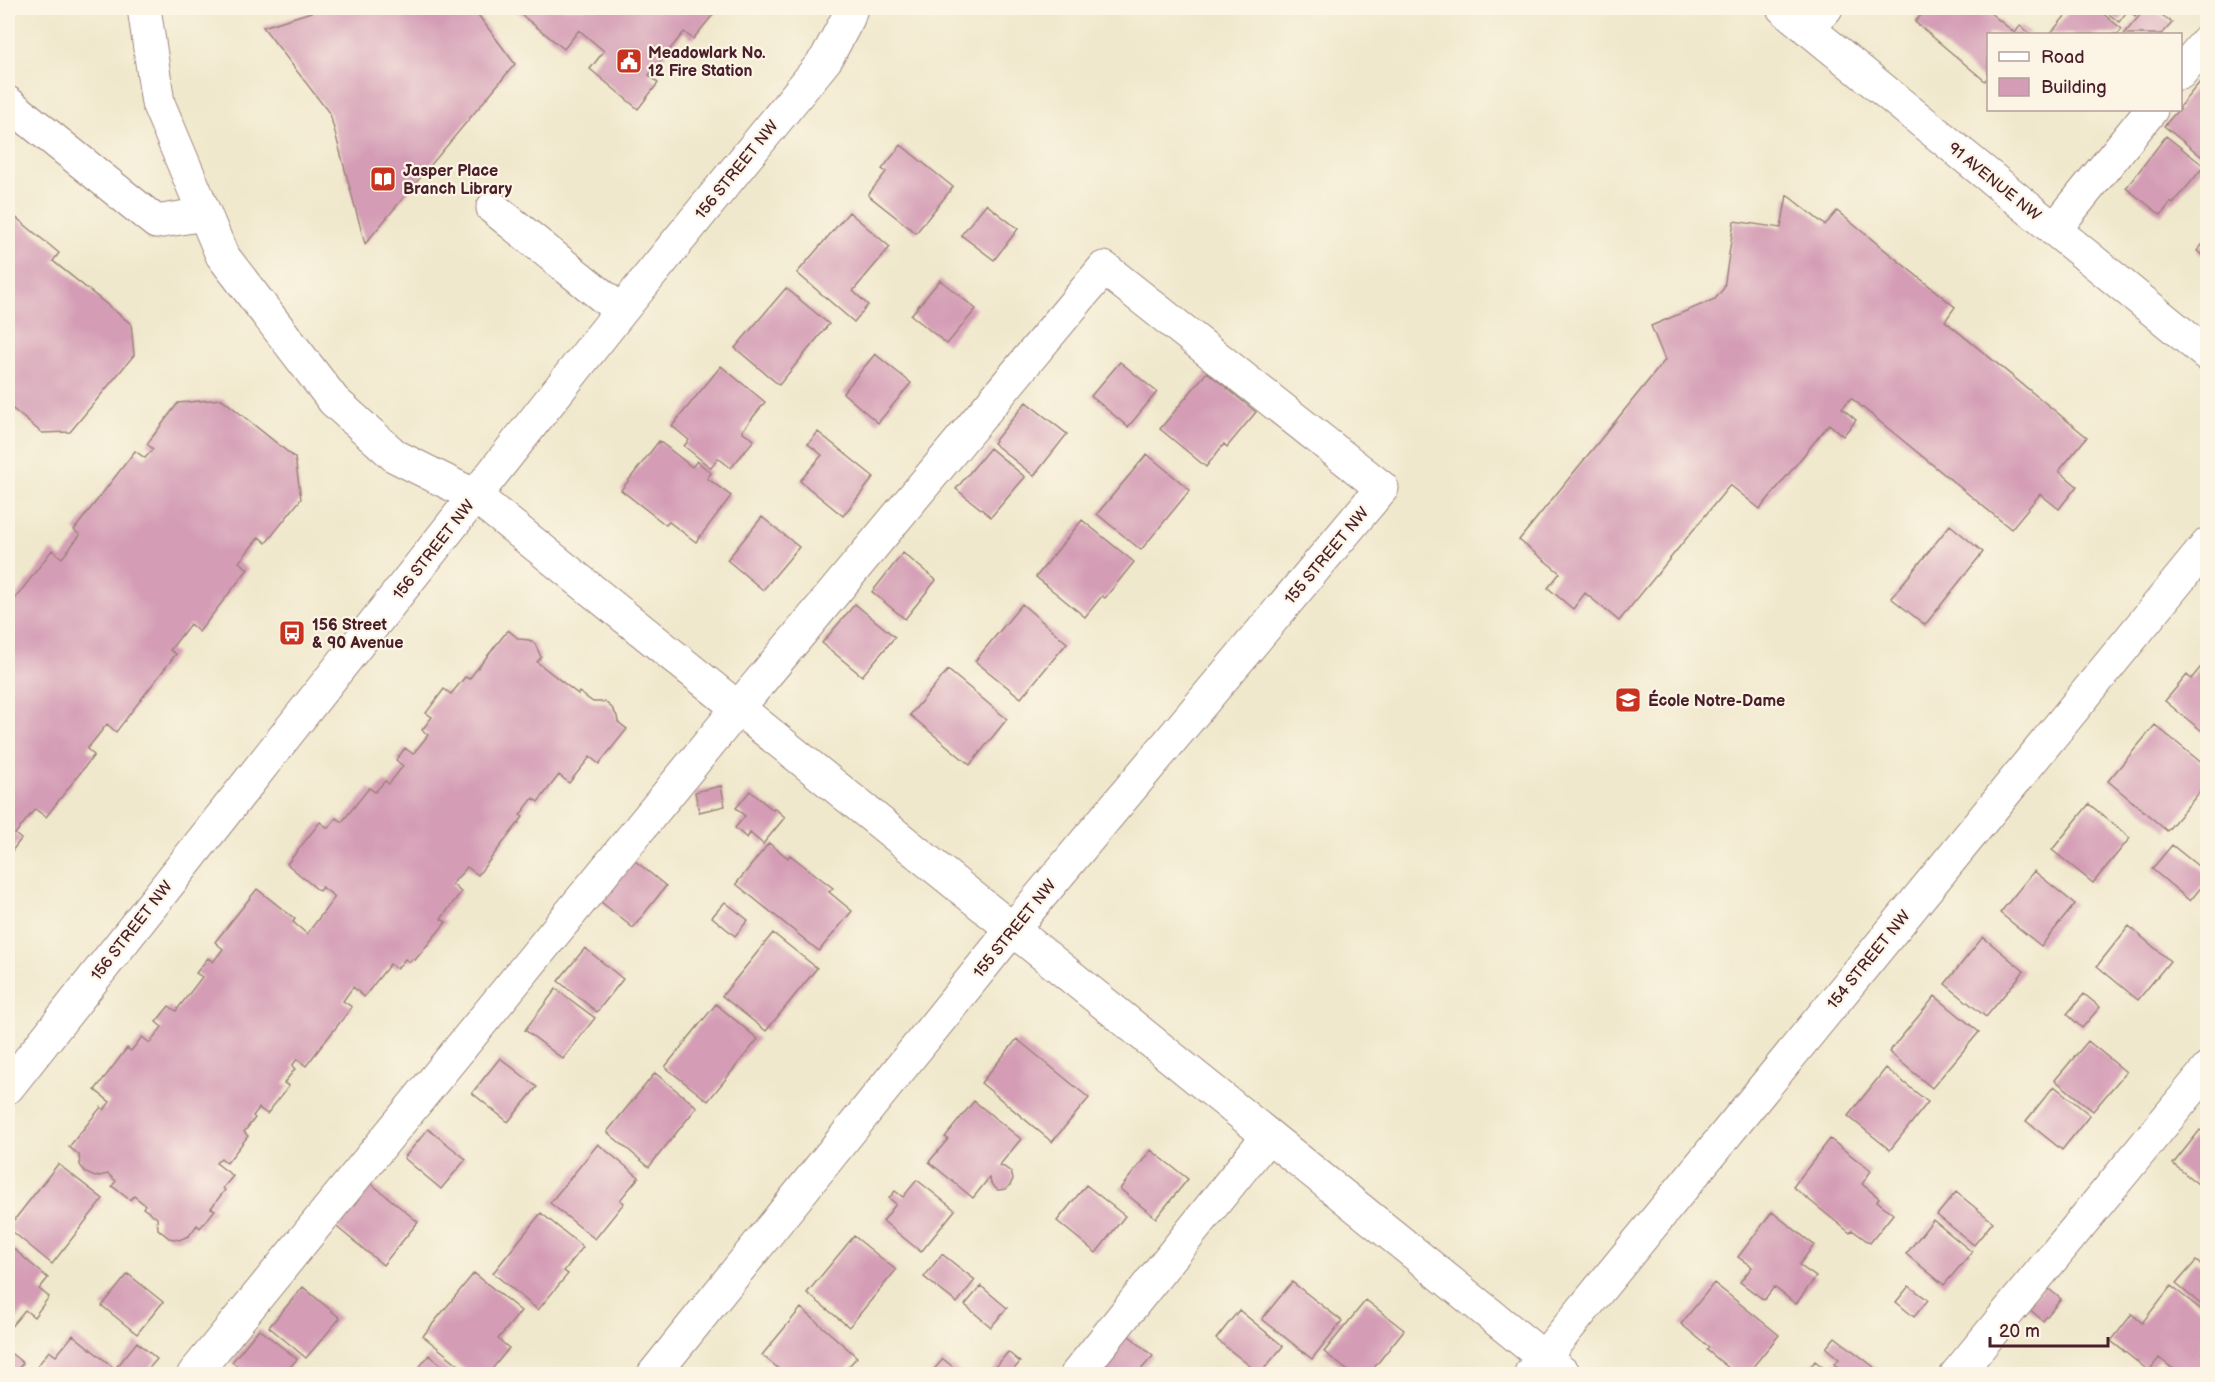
<svg xmlns="http://www.w3.org/2000/svg" width="2215" height="1382" font-family="'Balsamiq Sans',sans-serif">
<style>
.building{fill:#d49db5}
.lines{fill:none;stroke-linecap:round;stroke-linejoin:round}
.minor-casing{stroke:#9d847c;stroke-width:35}
.minor{stroke:#fff;stroke-width:33}
.labels{text-anchor:middle;stroke-width:4.5;stroke-linejoin:round;paint-order:stroke}
.poi-label{font-size:16px;font-weight:bold;fill:#4a1f2b;stroke:#fcf5e5;text-anchor:start}
.street-label{font-size:16px;fill:#4a1f2b;stroke:#fcf5e5}
</style>
<rect width="100%" height="100%" fill="#fcf5e5"/>
<filter id="ink" filterUnits="userSpaceOnUse"><feTurbulence type="fractalNoise" baseFrequency=".0167" numOctaves="2"/><feDisplacementMap in="SourceGraphic" scale="12" xChannelSelector="R" yChannelSelector="G"/><feConvolveMatrix kernelMatrix="1 2 1 2 8 2 1 2 1" color-interpolation-filters="sRGB"/></filter>
<filter id="wash" filterUnits="userSpaceOnUse"><feTurbulence type="fractalNoise" baseFrequency=".008" numOctaves="4" result="noise"/><feDisplacementMap in="SourceGraphic" scale="24" xChannelSelector="R" yChannelSelector="G"/><feGaussianBlur stdDeviation="1.35" result="paint"/><feColorMatrix in="noise" values="0 0 0 0 0 0 0 0 0 0 0 0 0 0 0 0 0 1.4 0 .05"/><feComposite in="paint" operator="in"/></filter>
<g filter="url(#wash)">
<rect width="100%" height="100%" fill="#f0e8cc"/>
<g id="blocks">
<path class="building" d="M324,8H473L515,64L365,244L330,114L263,27Z
M513,8H714L717,10L693,39L684,32L649,75L658,83L638,109L590,69L604,51L579,30L564,49Z
M1927,8H1984L2015,33L2020,26L2031,34H1988V77L1985,81L1915,22Z
M2072,8H2096L2122,29L2118,34H2050Z
M2101,8H2142L2135,16L2128,10L2119,22Z
M2146,8H2153L2172,23L2162,34H2124Z
M2200,82L2208,88V148L2201,156L2164,126L2178,110H2180V106Z
M2166,136L2204,166L2173,204L2171,202L2161,215L2126,188Z
M901,145L953,187L916,233L868,195L886,172L882,169Z
M1787,195L1825,225L1837,211L1955,307L1945,321L2087,437L2059,471L2077,486L2059,509L2040,494L2011,529L1851,398L1842,408L1856,420L1843,436L1829,424L1760,509L1730,485L1619,621L1585,593L1573,609L1548,588L1560,573L1519,540L1665,360L1651,326L1715,299L1724,288L1734,221L1781,228Z
M986,204L1018,229L994,260L961,235Z
M8,211L59,253L53,261L131,324L134,355L70,432L42,433L8,405Z
M849,212L890,247L853,291L868,305L854,322L797,273Z
M2208,238V260L2197,251Z
M940,280L976,309L947,344L911,315Z
M786,288L829,324L779,385L735,348Z
M875,354L911,383L878,423L843,393Z
M1120,362L1157,392L1128,427L1091,396Z
M721,366L765,402L742,431L754,440L731,468L718,458L711,468L684,446L689,440L672,426Z
M1207,372L1256,412L1227,447L1224,444L1206,467L1160,429Z
M222,399L295,458L301,499L266,543L259,537L239,562L248,569L199,632L190,624L170,650L176,654L116,732L107,724L87,749L94,755L46,817L35,809L15,834L21,839L8,856V608L52,550L62,558L80,535L74,530L135,451L145,458L153,449L147,444L178,403Z
M1026,402L1067,434L1034,476L993,443Z
M818,432L874,477L843,516L800,481L822,455L808,444Z
M659,441L692,467L697,461L711,473L707,478L731,496L696,542L669,522L666,525L621,490Z
M990,448L1025,477L991,517L956,489Z
M1147,454L1190,490L1141,550L1097,514Z
M762,517L799,547L763,590L727,560Z
M1082,520L1134,562L1105,598L1102,596L1085,617L1036,577Z
M1950,525L1983,552L1925,625L1891,598Z
M903,553L936,580L905,619L872,592Z
M855,604L895,637L862,676L822,643Z
M1022,604L1067,643L1021,698L975,661Z
M508,630L519,639L529,640L535,644L541,657L537,662L578,694L579,692L593,702H605L612,708L617,716L618,722L627,729L599,764L590,757L569,783L559,775L538,802L533,798L520,815L523,817L478,875L467,867L452,884L461,892L441,919L446,922L415,960L412,959L409,962L405,959L397,969L390,964L364,997L353,987L343,1001L352,1007L306,1066L297,1059L292,1066L295,1069L284,1083L289,1086L267,1114L259,1108L253,1116L255,1118L244,1132L248,1136L227,1163L221,1158L216,1163L233,1176L223,1188L225,1190L211,1208L215,1210L200,1228L197,1225L189,1236L179,1240L169,1238L158,1229L157,1218L143,1208L145,1205L134,1196L130,1200L112,1186L116,1181L108,1174L95,1177L86,1173L80,1165L79,1155L69,1147L101,1107L104,1110L110,1102L95,1090L127,1048L131,1051L142,1037L150,1043L162,1027L156,1022L169,1006L176,1011L202,977L196,973L208,958L213,962L223,949L215,942L257,889L295,919L293,922L307,934L335,897L322,887L319,891L287,864L320,822L328,828L336,818L342,822L369,788L375,792L385,781L389,784L403,766L396,760L405,748L413,754L428,735L422,730L432,717L426,713L444,689L451,694L465,677L469,679Z
M2205,662L2208,664V736L2165,701L2187,675L2191,679Z
M948,670L1007,719L970,765L910,715Z
M2155,725L2208,768V782L2167,831L2108,781Z
M721,786L725,806L699,812L695,792Z
M750,791L773,810L774,808L785,817L763,844L750,833L747,838L735,828L745,816L736,808Z
M2089,804L2130,838L2093,883L2052,850Z
M769,843L788,858L790,855L833,888L829,892L852,911L819,951L736,884Z
M2172,845L2208,874V879L2190,901L2152,869Z
M623,851L666,886L633,928L590,893Z
M2034,871L2075,904L2041,946L2000,913Z
M725,902L748,920L735,936L712,917Z
M2129,926L2170,961L2138,1000L2097,966Z
M773,933L817,968L766,1031L722,996Z
M1983,937L2024,971L1986,1017L1945,984Z
M585,948L623,979L597,1012L558,981Z
M556,989L595,1018L563,1059L525,1030Z
M2084,994L2100,1007L2082,1028L2067,1014Z
M1935,996L1979,1032L1932,1088L1889,1052Z
M716,1004L758,1039L708,1101L665,1067Z
M1017,1039L1089,1098L1052,1142L981,1083Z
M2088,1041L2126,1072L2093,1111L2055,1080Z
M500,1058L537,1087L508,1122L472,1093Z
M1886,1068L1928,1102L1890,1150L1848,1116Z
M655,1073L697,1107L649,1167L607,1132Z
M2054,1086L2090,1115L2062,1150L2026,1121Z
M974,1101L1021,1139L999,1166L1004,1167L1011,1172L1013,1179L1010,1185L1006,1189L998,1190L992,1185L989,1178L973,1198L929,1162L948,1139L945,1137Z
M428,1129L466,1159L441,1189L404,1158Z
M2200,1130L2208,1136V1192L2173,1164Z
M1830,1139L1871,1171L1862,1184L1879,1198L1877,1201L1893,1214L1870,1243L1852,1230L1850,1233L1793,1187Z
M598,1144L639,1177L620,1200L624,1203L595,1239L550,1203Z
M1151,1150L1188,1179L1156,1218L1120,1189Z
M58,1164L103,1199L52,1264L8,1228Z
M917,1180L955,1210L921,1252L883,1221L896,1204L889,1198L895,1191L903,1197Z
M368,1181L418,1222L383,1265L333,1224Z
M1086,1185L1125,1216L1096,1253L1057,1221Z
M1956,1192L1993,1222L1974,1245L1937,1215Z
M1772,1212L1814,1245L1799,1265L1816,1277L1796,1304L1774,1287L1764,1300L1740,1282L1752,1267L1738,1257Z
M541,1213L583,1247L564,1271L568,1274L538,1310L493,1273Z
M1933,1220L1972,1252L1944,1285L1906,1254Z
M854,1236L896,1270L849,1327L807,1293Z
M8,1244L48,1278L39,1289L49,1297L34,1317L25,1310L8,1330Z
M942,1254L975,1280L957,1303L924,1277Z
M2196,1261L2208,1270V1310L2176,1284Z
M474,1273L521,1311L498,1339L509,1348L488,1374H470L423,1336Z
M128,1274L163,1302L137,1334L102,1306Z
M1292,1282L1342,1321L1312,1359L1262,1319Z
M1714,1283L1779,1335L1747,1374H1736L1707,1350L1709,1347L1681,1324Z
M2044,1285L2061,1299L2043,1321L2026,1306Z
M981,1286L1007,1308L991,1327L965,1305Z
M1909,1286L1928,1300L1914,1317L1896,1302Z
M2171,1286L2208,1315V1374H2199L2190,1367L2184,1374H2180L2159,1358L2149,1371L2111,1341L2132,1314L2142,1323Z
M303,1287L340,1318L306,1358L269,1327Z
M1366,1300L1404,1330L1369,1374H1352L1324,1352Z
M801,1308L857,1357L842,1374H785L762,1355Z
M1239,1310L1283,1346L1260,1374L1216,1339Z
M259,1329L297,1359L284,1374H247L232,1362Z
M1121,1329L1153,1356L1137,1374H1104L1092,1364Z
M73,1335L113,1367L107,1374H36L33,1372L49,1351L56,1356Z
M1835,1337L1883,1374H1847L1834,1364L1839,1359L1826,1348Z
M137,1342L157,1359L144,1374H113L112,1373Z
M8,1351L23,1363L14,1374H8Z
M1008,1352L1020,1362L1010,1374H990Z
M429,1355L453,1374H414Z
M943,1359L962,1374H930Z
M1815,1361L1832,1374H1805Z"/>
</g>
</g>
<g filter="url(#ink)">
<use href="#blocks" fill-opacity="0" stroke="#9d847c" stroke-width="1.5"/>
<g class="lines">
<defs>
<path id="minor" d="M144,8L158,103L222,255L334,401L395,456L475,496L1564,1374
M1783,8L2208,355
M1808,29L1826,8
M2180,73L2208,40
M8,103L156,222L205,214
M493,208L621,311
M2054,230L2151,110
M8,1087L621,311L826,59L848,18L851,8
M1531,1373L2208,544
M194,1374L738,708L1104,268L1382,488L1011,931L654,1374
M1077,1374L1268,1136
M1957,1374L2208,1069"/>
</defs>
<use href="#minor" class="minor-casing"/>
<use href="#minor" class="minor"/>
</g>
</g>
<defs>
<symbol id="civic-square" viewBox="-11 -11 22 22"><rect x="-9" y="-9" width="18" height="18" rx="4" fill="#c8321e" stroke="#fcf5e5"/><path d="M-.6-6.5H3V-4.5H.6V-3L4-1V1h2V6H-6V1h2V-1L-.6-3ZM-1.2 2.5V6h2.4V2.5Z" fill="#fff"/></symbol>
<symbol id="library-square" viewBox="-11 -11 22 22"><rect x="-9" y="-9" width="18" height="18" rx="4" fill="#c8321e" stroke="#fcf5e5"/><path d="M-6-4Q-3-5.5-.7-3.5V5Q-3 3-6 4ZM6-4Q3-5.5 .7-3.5V5Q3 3 6 4Z" fill="#fff"/></symbol>
<symbol id="bus-square" viewBox="-11 -11 22 22"><rect x="-9" y="-9" width="18" height="18" rx="4" fill="#c8321e" stroke="#fcf5e5"/><path d="M-5-6H5V4H4V6H2V4H-2V6H-4V4H-5ZM-3.5-4V0h7V-4ZM-3.5 1.2v1.5H-2V1.2ZM2 1.2v1.5H3.5V1.2Z" fill="#fff"/></symbol>
<symbol id="school-square" viewBox="-11 -11 22 22"><rect x="-9" y="-9" width="18" height="18" rx="4" fill="#c8321e" stroke="#fcf5e5"/><path d="M0-5L7-2L0 1L-7-2ZM-4 1L0 2.5L4 1V4Q0 6-4 4Z" fill="#fff"/></symbol>
</defs>
<g fill-rule="evenodd">
<use href="#civic-square" x="614" y="46" width="30" height="30"/>
<use href="#library-square" x="368" y="164" width="30" height="30"/>
<use href="#bus-square" x="277" y="618" width="30" height="30"/>
<use href="#school-square" x="1613" y="685" width="30" height="30"/>
</g>
<g class="labels">
<g class="poi-label">
<text x="648" y="58">Meadowlark No.<tspan x="648" dy="18">12 Fire Station</tspan></text>
<text x="403" y="176">Jasper Place<tspan x="403" dy="18">Branch Library</tspan></text>
<text x="312" y="630">156 Street<tspan x="312" dy="18">&amp; 90 Avenue</tspan></text>
<text x="1648" y="706">École Notre-Dame</text>
</g>
<g class="street-label">
<text transform="translate(736 169) rotate(-51)" y="6">156 STREET NW</text>
<text transform="translate(1995 181) rotate(39)" y="6">91 AVENUE NW</text>
<text transform="translate(433 549) rotate(-52)" y="6">156 STREET NW</text>
<text transform="translate(1326 555) rotate(-50)" y="6">155 STREET NW</text>
<text transform="translate(1014 928) rotate(-51)" y="6">155 STREET NW</text>
<text transform="translate(131 930) rotate(-52)" y="6">156 STREET NW</text>
<text transform="translate(1868 959) rotate(-51)" y="6">154 STREET NW</text>
</g>
</g>
<rect width="2215" height="1382" fill="none" stroke="#fcf5e5" stroke-width="30"/>
<rect x="1987" y="33" width="195" height="78" fill="#fcf5e5" stroke="#b59f9b" stroke-width="1.5"/>
<rect x="1999" y="52" width="30" height="9" fill="#ffffff" stroke="#b59f9b" stroke-width="1.5"/>
<text x="2041" y="63" font-size="18" fill="#4a1f2b">Road</text>
<rect x="1999" y="78" width="30" height="18" fill="#d49db5" stroke="#b59f9b" stroke-width="1.5"/>
<text x="2041" y="93" font-size="18" fill="#4a1f2b">Building</text>
<path d="M1990 1337v9h118v-9" fill="none" stroke="#4a1f2b" stroke-width="3"/>
<text x="1999" y="1337" font-size="18" fill="#4a1f2b" stroke="#fcf5e5" stroke-width="4.5" paint-order="stroke">20 m</text>
</svg>
